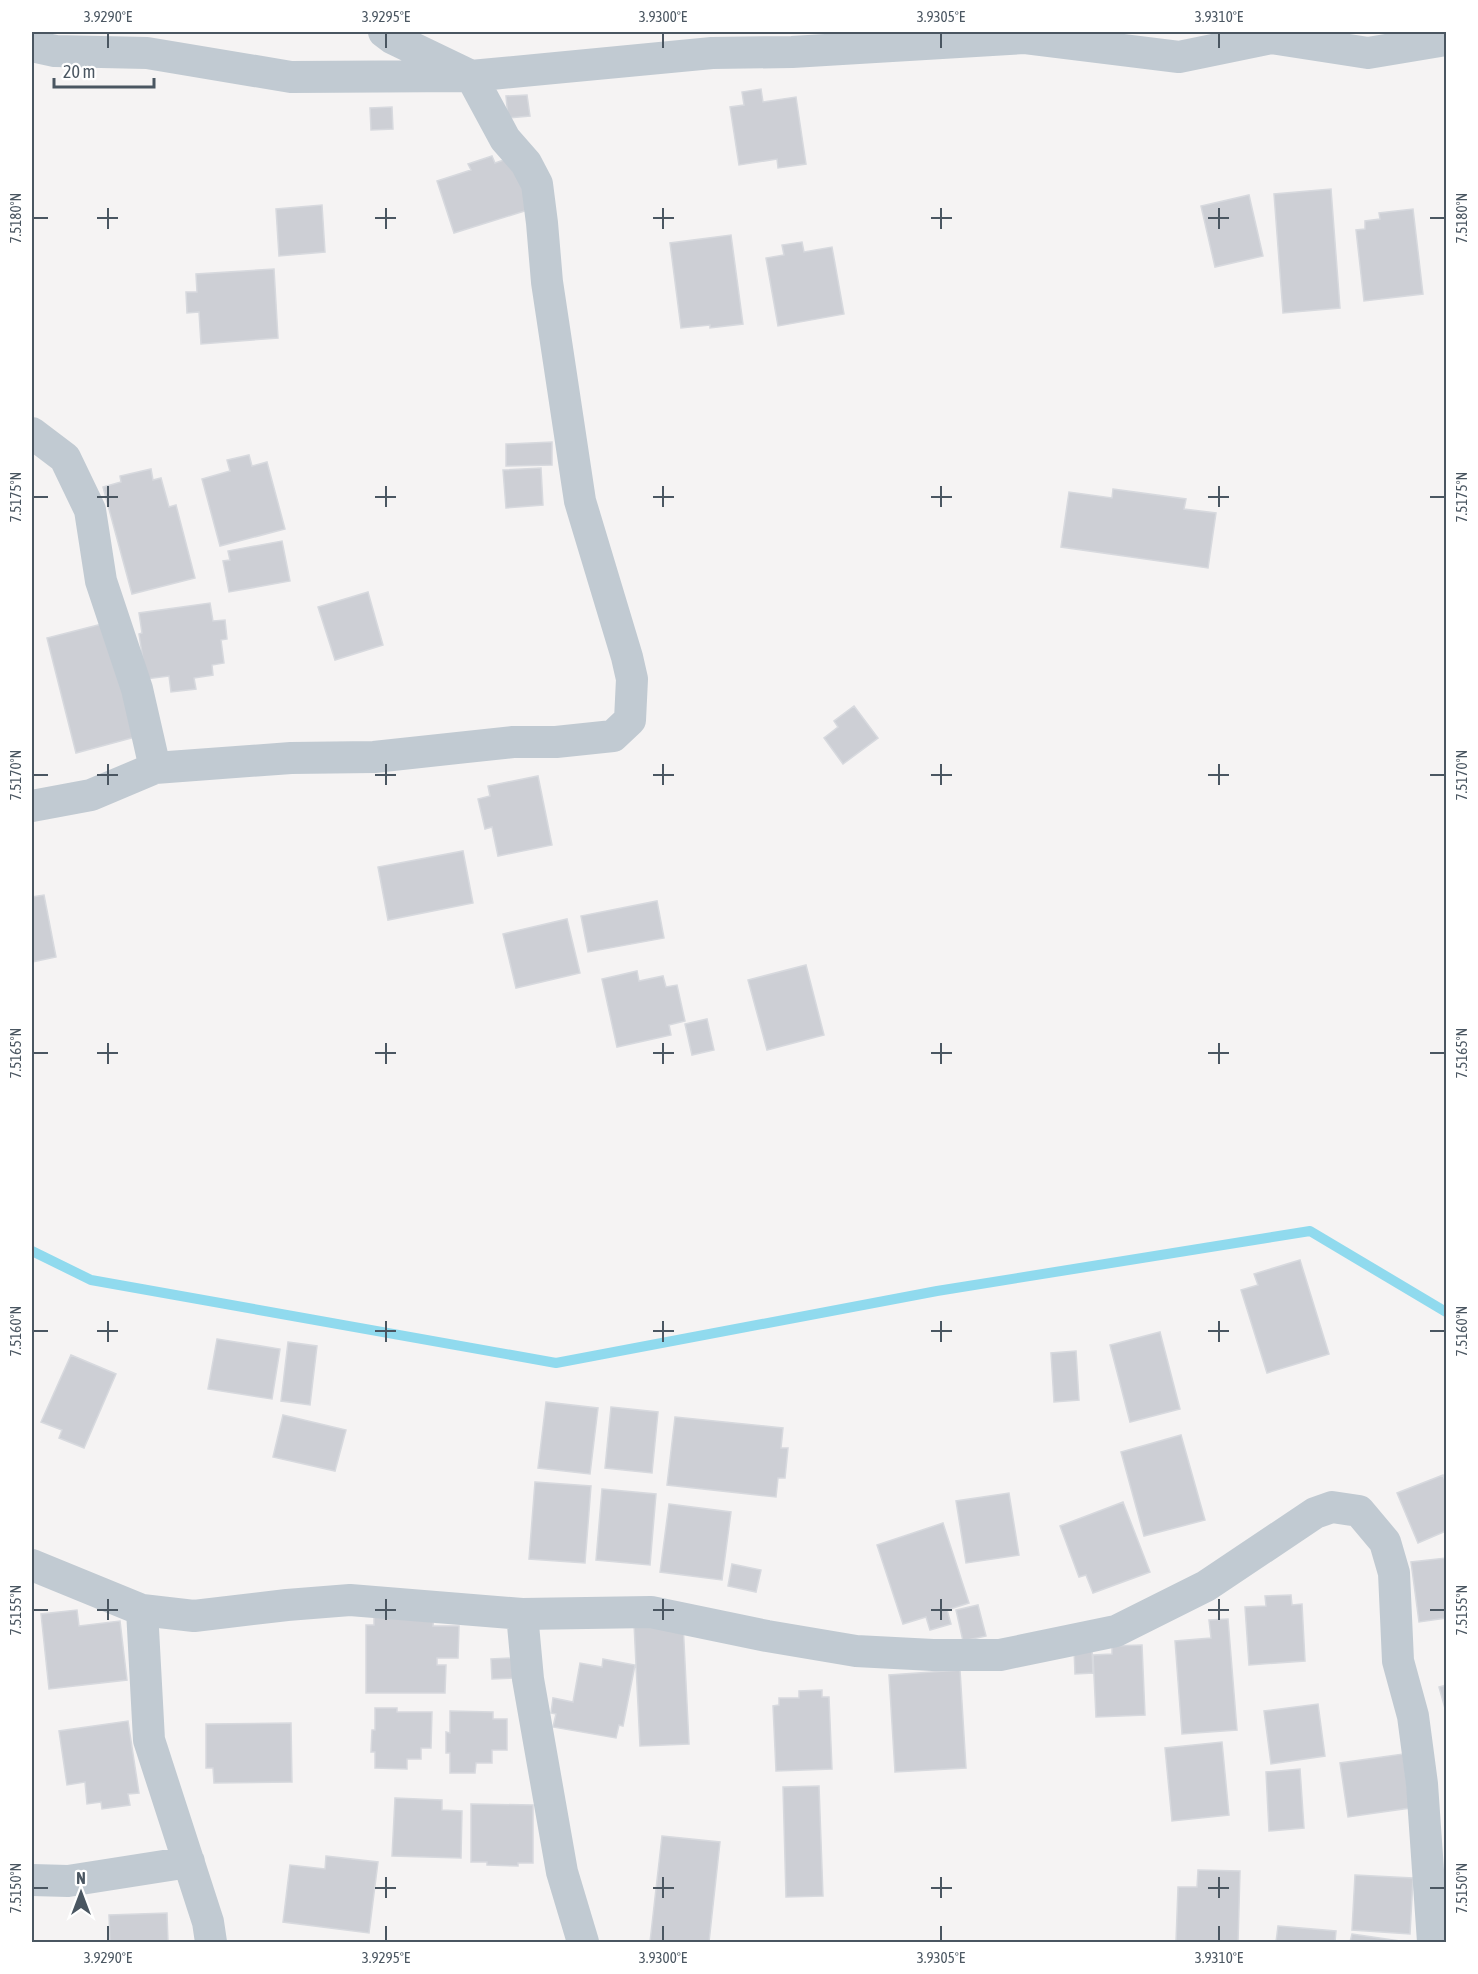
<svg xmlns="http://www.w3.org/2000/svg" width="1478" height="1974" font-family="'Asap Condensed',sans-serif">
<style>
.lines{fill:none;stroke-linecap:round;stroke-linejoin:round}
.stream{stroke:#90daee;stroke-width:10}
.building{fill:#cdcfd5;stroke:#d7d9de;stroke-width:1.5}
.minor{stroke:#c1cad2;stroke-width:32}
.ticks{fill:none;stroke:#4a5661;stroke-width:2}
.neatline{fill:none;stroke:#4a5661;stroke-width:2}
.ticks-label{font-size:15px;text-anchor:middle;fill:#4a5661}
</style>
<rect width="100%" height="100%" fill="#f5f3f3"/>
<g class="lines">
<path class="stream" d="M32,1251L91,1280L556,1363L937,1291L1310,1231L1446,1312"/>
</g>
<path class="building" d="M761,89L763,102L796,97L806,164L778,168L777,159L739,165L730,107L744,105L742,92Z
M527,95L530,116L508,118L506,96Z
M392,107L393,129L371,130L370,108Z
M492,156L495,163L515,156L531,209L454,233L437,181L471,170L468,164Z
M1331,189L1340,308L1283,313L1274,194Z
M1249,195L1263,256L1215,267L1201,206Z
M322,205L325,252L279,256L276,209Z
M1413,209L1423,294L1364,301L1356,230L1365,229V221L1380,219L1379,213Z
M731,235L743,324L710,328V325L681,328L670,243Z
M802,242L804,252L832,247L844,314L778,326L766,258L784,255L782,245Z
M274,269L278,338L201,344L199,312L187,313L186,292H197L196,274Z
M552,442V465L506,466V444Z
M249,455L252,466L267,462L285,529L220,546L202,479L230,471L227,460Z
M541,468L543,505L506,508L503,470Z
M151,469L153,480L161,478L169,507L176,505L195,578L132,594L103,487L121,482L120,476Z
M1113,489L1186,499L1184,509L1216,513L1208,568L1061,547L1069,492L1112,498Z
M282,541L290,581L229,592L223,561L230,560L228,551Z
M368,592L383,645L335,660L318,607Z
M210,603L213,621L225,620L227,639L221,640L224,663L212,665L213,675L194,678L196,689L171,692L169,676L146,679L139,634L142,633L139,613Z
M110,622L139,736L76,753L47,638Z
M854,706L878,738L843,764L824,738L838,727L834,721Z
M538,776L552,845L498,856L492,827L485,829L478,799L490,796L488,786Z
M463,851L473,903L388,920L378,867Z
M44,895L56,957L32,962V897Z
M657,901L664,938L588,952L581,916Z
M567,919L580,973L516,988L503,934Z
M806,965L824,1035L767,1050L748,980Z
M637,971L639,981L663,976L666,987L677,985L685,1021L669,1025L671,1035L617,1047L602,979Z
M707,1019L714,1050L692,1055L685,1024Z
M1300,1260L1329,1354L1267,1373L1241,1290L1258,1285L1254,1274Z
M1160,1332L1180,1409L1130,1422L1110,1345Z
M217,1339L280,1349L272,1399L208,1389Z
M288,1342L317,1346L310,1405L281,1401Z
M1076,1351L1079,1400L1054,1402L1051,1353Z
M71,1355L116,1374L84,1448L59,1438L62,1430L41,1422Z
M546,1402L598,1408L590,1474L538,1468Z
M611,1407L658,1412L652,1473L605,1468Z
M283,1415L346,1430L335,1471L273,1457Z
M675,1417L783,1428L781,1448H788L785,1478H778L776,1497L667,1485Z
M1181,1435L1205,1520L1144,1536L1121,1452Z
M1443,1475L1446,1483V1531L1418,1543L1397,1493Z
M535,1482L591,1486L585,1563L529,1559Z
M602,1489L656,1494L650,1565L596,1560Z
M1009,1493L1019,1555L966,1563L956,1501Z
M1123,1502L1150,1572L1093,1593L1086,1575L1079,1577L1060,1526Z
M669,1504L731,1512L722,1580L660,1572Z
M943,1523L969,1603L947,1610L951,1624L930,1630L926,1617L903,1624L877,1545Z
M1446,1558V1618L1419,1622L1411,1562Z
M732,1564L761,1570L756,1592L728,1586Z
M1291,1595L1292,1605L1302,1604L1305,1661L1249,1665L1245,1607L1266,1606L1265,1596Z
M978,1605L986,1636L963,1641L956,1610Z
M77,1610L79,1626L120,1621L127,1680L49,1689L41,1614Z
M374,1614H434L433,1626H459L458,1658H437V1665H446L445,1693H366V1625H374Z
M1228,1619L1237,1730L1182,1734L1175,1641L1211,1638L1209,1620Z
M683,1622L689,1744L640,1746L634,1624Z
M1142,1645L1145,1715L1096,1717L1093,1655L1112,1654V1646Z
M1074,1649H1092L1093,1673L1075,1674Z
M512,1658L513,1678L492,1679L491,1659Z
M603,1659L635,1665L623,1726L619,1725L616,1738L553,1727L556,1714L551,1713L553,1698L573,1702L580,1663L602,1667Z
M960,1670L966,1768L895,1772L889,1675Z
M1446,1685V1712L1439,1687Z
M822,1690V1697H829L832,1769L776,1771L773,1706L779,1705V1698H799V1691Z
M1318,1704L1325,1756L1271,1764L1264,1711Z
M375,1708H397V1712H432L431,1748H421V1759H407V1769L375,1768V1752H371L372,1730H375Z
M450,1711L493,1712V1719H507V1750H492V1763H476L475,1773H450V1753H446V1732L450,1733Z
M128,1721L139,1793L128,1794L130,1805L102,1809L101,1802L87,1804L85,1782L67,1785L59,1731Z
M291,1723L292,1782L214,1783L213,1768H206V1724Z
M1222,1742L1229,1815L1172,1821L1165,1748Z
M1403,1754L1410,1808L1348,1817L1340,1763Z
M1300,1769L1304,1828L1269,1831L1266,1772Z
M819,1786L823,1896L786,1897L783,1787Z
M395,1798L442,1800V1810L462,1811L461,1858L392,1856Z
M471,1804L533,1805V1863H518V1866L487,1865V1862H471Z
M662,1836L720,1842L709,1942H650Z
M326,1856L378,1862L369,1933L283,1922L290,1865L325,1869Z
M1198,1870L1240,1871L1238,1942H1176L1178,1887H1197Z
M1355,1875L1413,1878L1410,1934L1352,1930Z
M167,1913L168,1942H110L109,1915Z
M1278,1926L1336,1931L1335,1942H1276Z
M1352,1934L1407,1942H1350Z"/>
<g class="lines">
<path class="minor" d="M32,46L55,51L147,53L291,77L471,76L712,53L792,52L1025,38L1179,57L1272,38L1368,53L1446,40
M32,433L65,458L90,510L101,581L137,689L155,768
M32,806L91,795L155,768L291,758L374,757L513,742H556L613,736L630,720L632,679L627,657L580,501L547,282L542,223L537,184L526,163L505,139L471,76L392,38L384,32
M32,1565L142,1610L194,1616L287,1605L350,1600L522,1614L651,1612L767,1636L856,1651L933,1655H1000L1116,1631L1206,1586L1315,1513L1332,1507L1359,1511L1385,1542L1394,1573L1398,1661L1413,1716L1422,1784L1433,1942
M142,1610L149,1740L208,1922L211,1942
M522,1614L528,1679L562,1872L583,1942
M32,1880L68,1881L189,1862"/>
</g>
<path class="ticks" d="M108,33V48M386,33V48M663,33V48M941,33V48M1219,33V48M108,208V229M386,208V229M663,208V229M941,208V229M1219,208V229M33,218H48M97,218H118M375,218H396M653,218H674M931,218H952M1208,218H1229M1430,218H1445M108,486V507M386,486V507M663,486V507M941,486V507M1219,486V507M33,497H48M97,497H118M375,497H396M653,497H674M931,497H952M1208,497H1229M1430,497H1445M108,764V785M386,764V785M663,764V785M941,764V785M1219,764V785M33,775H48M97,775H118M375,775H396M653,775H674M931,775H952M1208,775H1229M1430,775H1445M108,1043V1064M386,1043V1064M663,1043V1064M941,1043V1064M1219,1043V1064M33,1053H48M97,1053H118M375,1053H396M653,1053H674M931,1053H952M1208,1053H1229M1430,1053H1445M108,1321V1342M386,1321V1342M663,1321V1342M941,1321V1342M1219,1321V1342M33,1331H48M97,1331H118M375,1331H396M653,1331H674M931,1331H952M1208,1331H1229M1430,1331H1445M108,1599V1620M386,1599V1620M663,1599V1620M941,1599V1620M1219,1599V1620M33,1610H48M97,1610H118M375,1610H396M653,1610H674M931,1610H952M1208,1610H1229M1430,1610H1445M386,1877V1898M663,1877V1898M941,1877V1898M1219,1877V1898M33,1888H48M375,1888H396M653,1888H674M931,1888H952M1208,1888H1229M1430,1888H1445M108,1926V1941M386,1926V1941M663,1926V1941M941,1926V1941M1219,1926V1941"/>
<rect width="1478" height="1974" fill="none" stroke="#ffffff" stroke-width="66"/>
<g transform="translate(81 1893)" stroke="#ffffff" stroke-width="4.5" paint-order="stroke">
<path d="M0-4.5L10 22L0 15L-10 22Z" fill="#4a5661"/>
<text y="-9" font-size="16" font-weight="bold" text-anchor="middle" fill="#4a5661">N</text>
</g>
<path d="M54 78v9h100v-9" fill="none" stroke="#4a5661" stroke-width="3"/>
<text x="63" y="78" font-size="18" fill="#4a5661" stroke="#ffffff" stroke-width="4.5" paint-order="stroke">20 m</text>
<rect x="33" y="33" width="1412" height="1908" class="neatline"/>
<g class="ticks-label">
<text x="108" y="22">3.9290°E</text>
<text x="386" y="22">3.9295°E</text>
<text x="663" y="22">3.9300°E</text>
<text x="941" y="22">3.9305°E</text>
<text x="1219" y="22">3.9310°E</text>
<text transform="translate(16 218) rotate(-90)" y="5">7.5180°N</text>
<text transform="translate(1462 218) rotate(-90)" y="5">7.5180°N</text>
<text transform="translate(16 497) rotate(-90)" y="5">7.5175°N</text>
<text transform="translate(1462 497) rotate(-90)" y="5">7.5175°N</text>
<text transform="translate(16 775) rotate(-90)" y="5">7.5170°N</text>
<text transform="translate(1462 775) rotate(-90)" y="5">7.5170°N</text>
<text transform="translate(16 1053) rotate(-90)" y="5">7.5165°N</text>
<text transform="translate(1462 1053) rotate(-90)" y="5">7.5165°N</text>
<text transform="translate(16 1331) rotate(-90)" y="5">7.5160°N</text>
<text transform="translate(1462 1331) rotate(-90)" y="5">7.5160°N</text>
<text transform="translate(16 1610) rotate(-90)" y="5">7.5155°N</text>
<text transform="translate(1462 1610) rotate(-90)" y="5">7.5155°N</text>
<text transform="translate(16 1888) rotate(-90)" y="5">7.5150°N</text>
<text transform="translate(1462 1888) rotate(-90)" y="5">7.5150°N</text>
<text x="108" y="1963">3.9290°E</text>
<text x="386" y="1963">3.9295°E</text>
<text x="663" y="1963">3.9300°E</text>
<text x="941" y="1963">3.9305°E</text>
<text x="1219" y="1963">3.9310°E</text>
</g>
</svg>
